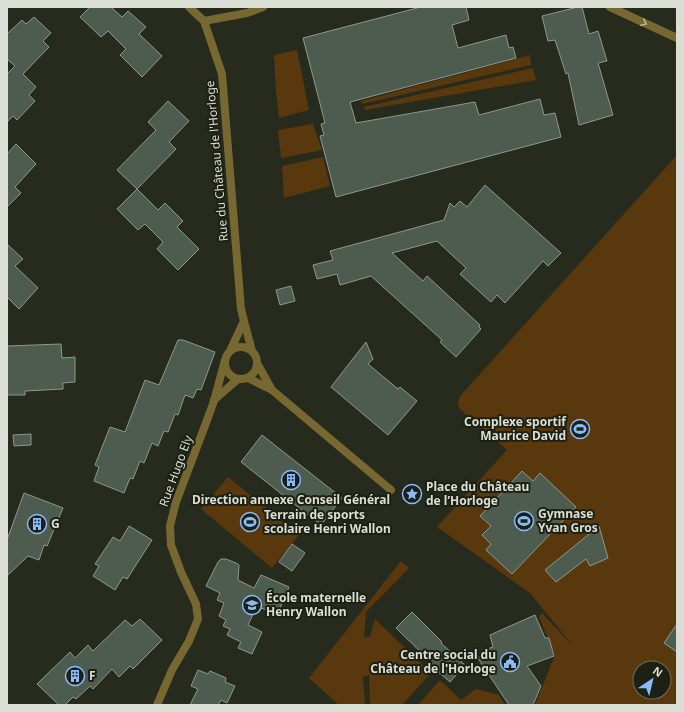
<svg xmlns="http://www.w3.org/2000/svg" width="684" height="712" font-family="'Noto Sans',sans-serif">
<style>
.green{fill:#59380d;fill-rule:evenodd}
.building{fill:#4e5b4f;stroke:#8b9a8d}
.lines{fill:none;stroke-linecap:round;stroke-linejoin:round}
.street{stroke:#766830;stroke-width:8}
.oneway{stroke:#b8b59b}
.labels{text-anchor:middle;stroke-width:4;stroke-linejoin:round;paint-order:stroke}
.street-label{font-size:12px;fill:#dbded5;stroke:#1d2114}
.poi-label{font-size:12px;font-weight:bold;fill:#dbded5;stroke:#1d2114;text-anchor:start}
</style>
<rect width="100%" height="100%" fill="#272b1d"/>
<path class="green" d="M297,50L309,110L279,118L276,91L274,55Z
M530,55L531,65L362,104L361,101Z
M533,68L536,80L365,110L364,107Z
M313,124L322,150L281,158L278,130Z
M677,155V705H594L580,655L594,705H535L555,655L539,617L542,613L573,646L530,593L437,527L507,450L460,409C457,404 458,399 462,394ZM640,668H664V692H640Z
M323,157L330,186L284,198L282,166Z
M228,477L299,535L272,568L201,509Z
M401,561L409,568L366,612L364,637H370L375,619L431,673L402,705H370L369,675L363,677L365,705H339L309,678Z
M440,680L461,700L476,689L499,695L505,705H418Z"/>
<path class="building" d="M90,7H111L122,17L128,11L146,27L139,34L162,56L142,77L120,55L126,49L108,31L101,37L80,17Z
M421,7H466L469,20L452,25L458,48L506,35L509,48L513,47L516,58L350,102L356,123L475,102L479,115L540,99L544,115L555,113L561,137L336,197L320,136L324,135L321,124L325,123L303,38Z
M578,7H582L589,34L598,31L607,61L598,63L613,115L579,125L568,73L566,74L555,40L548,41L542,16Z
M34,17L51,33L43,41L49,47L23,74L36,87L29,95L35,101L17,120L13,116L7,122V74L15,66L7,59V34L22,20L26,24Z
M168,101L189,121L169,142L176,149L137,189L117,170L156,130L148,122Z
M16,144L36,164L15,187L21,193L7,207V154Z
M485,185L561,253L548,266L543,261L505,303L497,295L491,302L460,274L466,268L437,241L392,253L423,281L427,276L480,325L479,327L481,329L456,357L440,342L442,340L371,276L340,285L337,274L317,279L313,265L333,260L330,251L444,220L450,203L454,207L460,201L467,207Z
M137,189L158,210L165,203L183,221L177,227L199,249L178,270L157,249L163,242L145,224L138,230L117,209Z
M7,244L23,259L15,266L38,288L19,309L7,297Z
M291,286L295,301L280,305L276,290Z
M178,340H183L215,352L201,390L197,389L193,398L185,395L178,415L175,414L168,432L164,431L158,446L152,443L144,463L140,461L133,479L130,478L124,493L94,481L99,467L95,465L110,427L125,432L145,380L159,385Z
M366,342L373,359L368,364L398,389L400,387L417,401L388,435L331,387Z
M61,344L62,358L75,357V382L63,383V389L25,391V395H7V346Z
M31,434V445L14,446L13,435Z
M262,435L342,498L321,525L241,462Z
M522,471L533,481L540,473L576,507L512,574L486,550L491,544L482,535L491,526L480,516Z
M24,493L63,508L47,546L44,545L39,560L28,556L7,576V540Z
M129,526L152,540L127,579L123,577L115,590L93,576L99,566L95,564L113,537L120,541Z
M599,526L608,558L590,566L586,559L556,582L545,570Z
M292,544L305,553L292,571L279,562Z
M221,559H226L236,563L239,565L238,580L254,588L261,575L289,587L277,615L257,606L248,625L262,632L252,654L238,648L241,642L227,635L230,629L223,626L226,620L219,616L224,603L217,600L220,593L206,586L218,562Z
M412,612L442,642L441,643L465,665L450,682L429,664L431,662L396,628Z
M535,615L545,638H549L554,656L527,666L541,686L533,705H509L477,657L488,654L487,649L493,647L490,635Z
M140,619L162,640L133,669L130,666L119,677L112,669L93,689L90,686L76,699L73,697L65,705H59L37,684L70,652L75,658L88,645L93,651L125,620L132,626Z
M677,624V652L664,643Z
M198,670L208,674L210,671L226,678L225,682L235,686L227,703L221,700L218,705H190L198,689L191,686Z"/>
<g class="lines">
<path class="street" d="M189,7L204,21L222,74L241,309L244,321L252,351
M610,7L677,38
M204,21L247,13L263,7
M225 363a16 16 0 1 1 32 0a16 16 0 1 1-32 0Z
M230,351L244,321
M258,365L272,390
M248,378L272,390L391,490
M214,400L238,379
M157,705L172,670L189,641L198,619L196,604L181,572L171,545L170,526L176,502L206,423L214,401L225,360"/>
</g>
<defs><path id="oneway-chevron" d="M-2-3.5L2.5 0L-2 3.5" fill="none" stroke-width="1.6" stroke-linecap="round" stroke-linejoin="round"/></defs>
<use class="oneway" href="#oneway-chevron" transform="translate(644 23) rotate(25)"/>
<defs>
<symbol id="stadium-ring" viewBox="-11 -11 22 22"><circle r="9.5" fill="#1d2114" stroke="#88bafc" stroke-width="1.5"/><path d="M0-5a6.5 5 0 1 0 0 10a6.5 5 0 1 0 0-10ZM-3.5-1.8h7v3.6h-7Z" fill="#88bafc"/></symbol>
<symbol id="building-ring" viewBox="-11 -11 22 22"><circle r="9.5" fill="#1d2114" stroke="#88bafc" stroke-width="1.5"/><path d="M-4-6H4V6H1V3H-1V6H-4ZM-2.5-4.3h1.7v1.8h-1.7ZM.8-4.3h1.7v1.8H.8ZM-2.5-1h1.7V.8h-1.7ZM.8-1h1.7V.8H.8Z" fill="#88bafc"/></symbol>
<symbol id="sight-ring" viewBox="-11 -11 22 22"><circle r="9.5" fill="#1d2114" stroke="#88bafc" stroke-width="1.5"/><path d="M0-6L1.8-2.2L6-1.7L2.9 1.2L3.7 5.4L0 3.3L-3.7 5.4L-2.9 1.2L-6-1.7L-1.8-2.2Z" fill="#88bafc"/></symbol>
<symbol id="school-ring" viewBox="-11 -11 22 22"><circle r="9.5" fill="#1d2114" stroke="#88bafc" stroke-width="1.5"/><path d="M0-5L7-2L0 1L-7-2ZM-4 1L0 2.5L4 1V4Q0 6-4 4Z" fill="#88bafc"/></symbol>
<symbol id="civic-ring" viewBox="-11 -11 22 22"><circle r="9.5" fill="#1d2114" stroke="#88bafc" stroke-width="1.5"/><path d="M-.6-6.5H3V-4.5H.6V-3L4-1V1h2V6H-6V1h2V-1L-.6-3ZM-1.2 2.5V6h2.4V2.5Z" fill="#88bafc"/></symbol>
</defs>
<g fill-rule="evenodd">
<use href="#stadium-ring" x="569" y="418" width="22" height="22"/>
<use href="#building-ring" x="280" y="469" width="22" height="22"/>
<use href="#sight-ring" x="401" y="483" width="22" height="22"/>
<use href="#stadium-ring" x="513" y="510" width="22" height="22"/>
<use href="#stadium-ring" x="239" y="511" width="22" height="22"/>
<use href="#building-ring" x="26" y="513" width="22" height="22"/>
<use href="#school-ring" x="241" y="594" width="22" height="22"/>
<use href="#civic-ring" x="499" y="651" width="22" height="22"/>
<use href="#building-ring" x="64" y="665" width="22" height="22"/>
</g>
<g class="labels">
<g class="street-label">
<text transform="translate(217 161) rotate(-95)" y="4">Rue du Château de l'Horloge</text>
<text transform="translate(176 471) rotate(-70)" y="4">Rue Hugo Ely</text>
</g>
<g class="poi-label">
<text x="566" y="426" text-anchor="end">Complexe sportif<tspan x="566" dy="14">Maurice David</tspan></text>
<text x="426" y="491">Place du Château<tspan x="426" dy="14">de l’Horloge</tspan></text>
<text x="291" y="504" text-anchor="middle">Direction annexe Conseil Général</text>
<text x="538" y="518">Gymnase<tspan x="538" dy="14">Yvan Gros</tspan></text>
<text x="264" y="519">Terrain de sports<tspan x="264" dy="14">scolaire Henri Wallon</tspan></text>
<text x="51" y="528">G</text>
<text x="266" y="602">École maternelle<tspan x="266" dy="14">Henry Wallon</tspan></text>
<text x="496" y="659" text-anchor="end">Centre social du<tspan x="496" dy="14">Château de l'Horloge</tspan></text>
<text x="89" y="680">F</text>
</g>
</g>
<rect width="684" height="712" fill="none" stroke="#dbded5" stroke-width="16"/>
<g transform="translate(652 680) rotate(35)"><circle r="19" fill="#1d2114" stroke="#696d61"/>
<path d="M0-3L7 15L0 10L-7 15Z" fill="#88bafc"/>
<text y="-6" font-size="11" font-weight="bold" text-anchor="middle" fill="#dbded5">N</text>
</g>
</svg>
